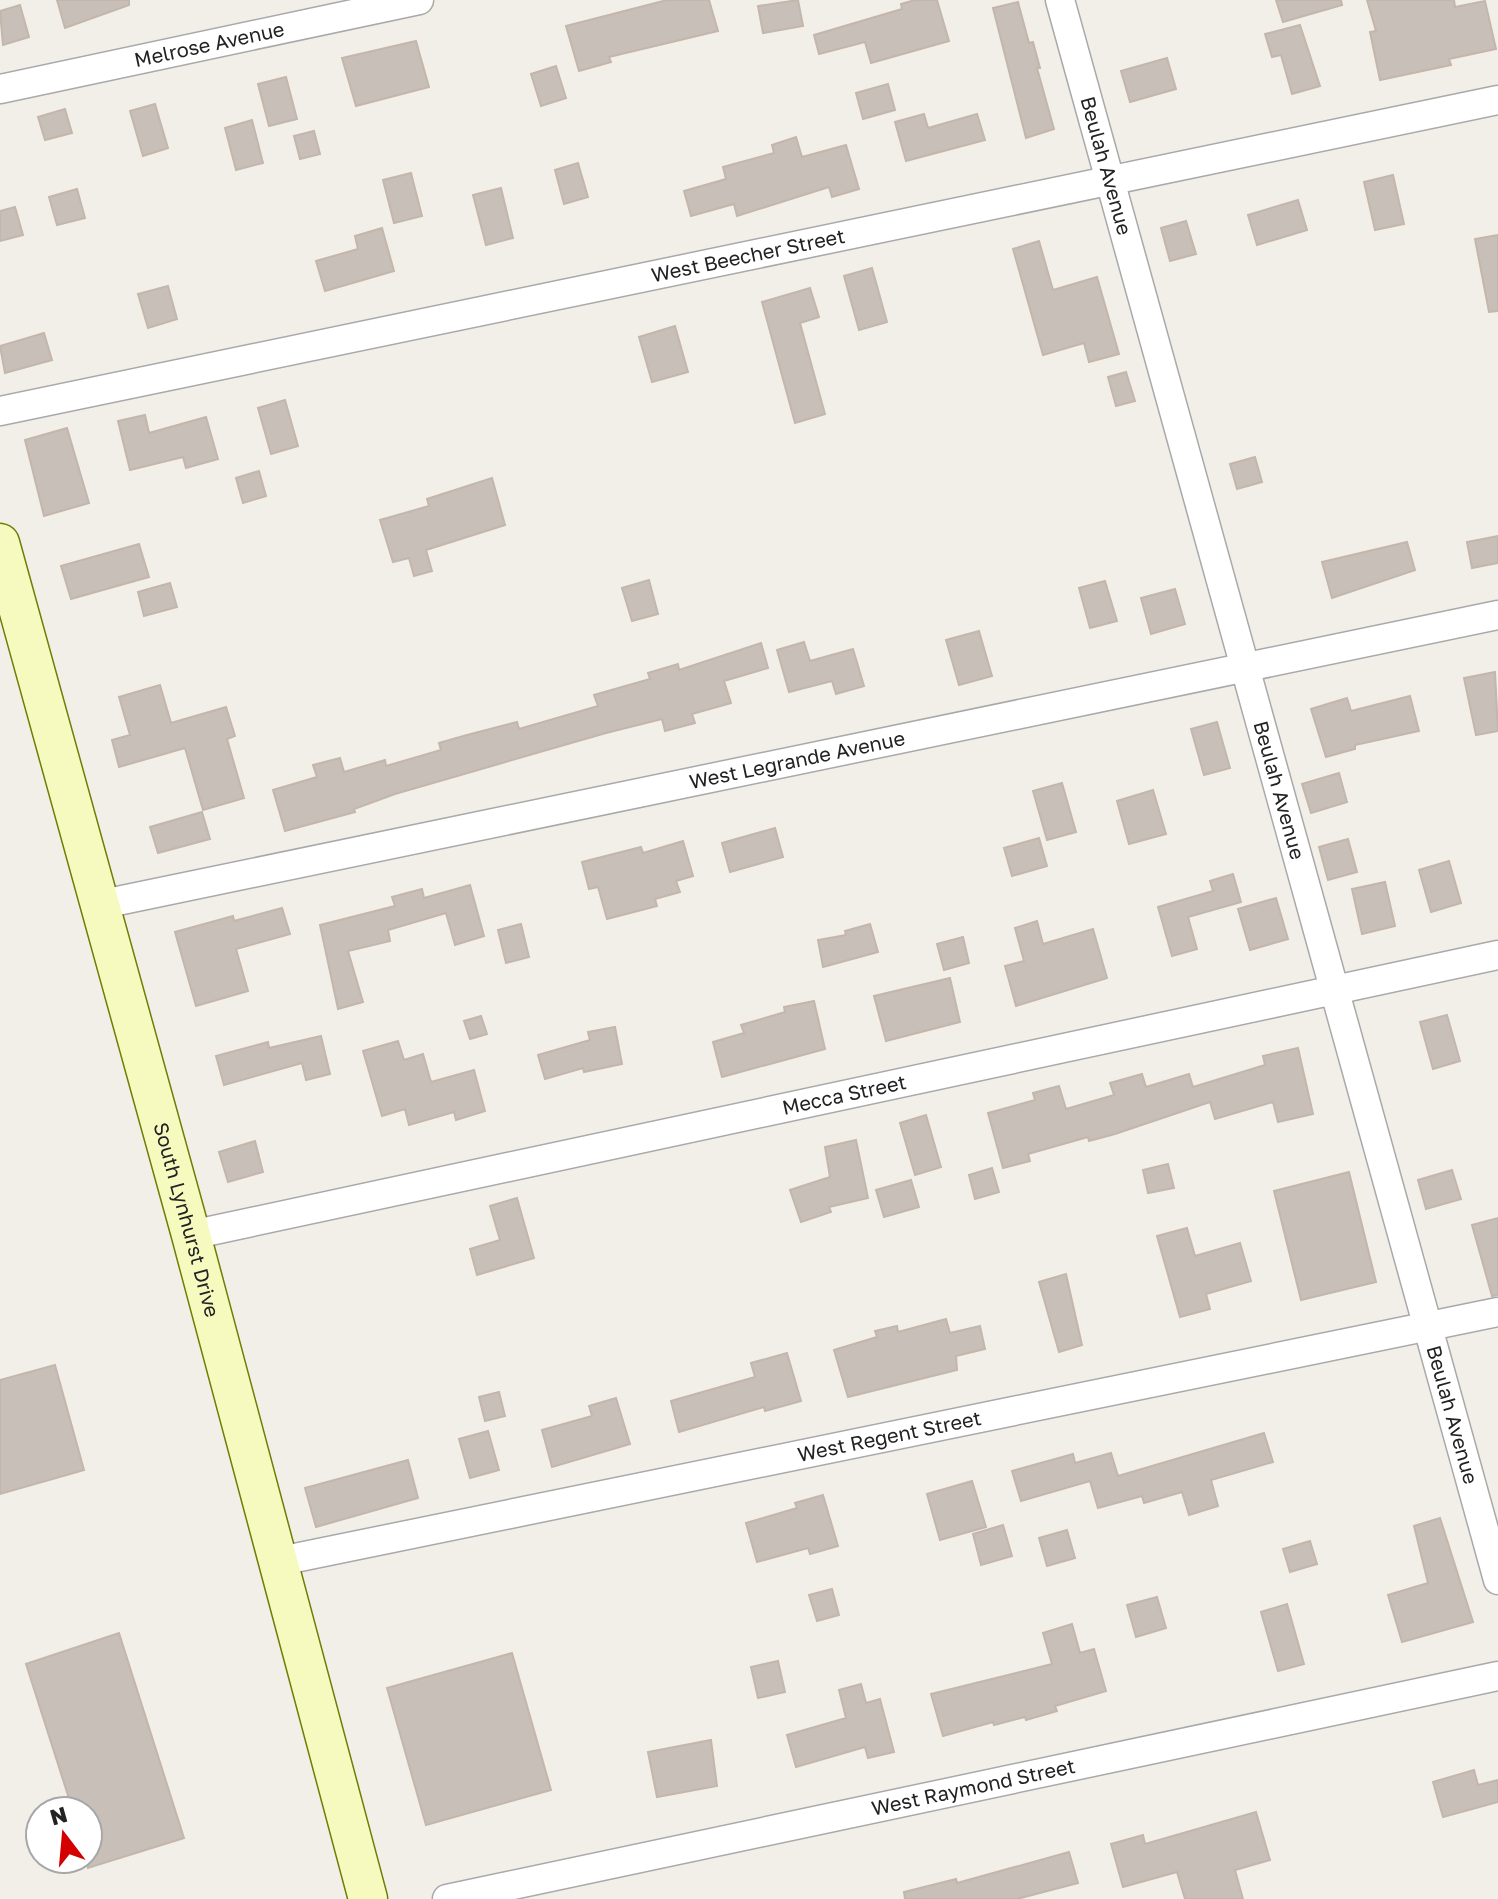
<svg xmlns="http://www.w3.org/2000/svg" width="1498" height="1899" font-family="'Golos Text',sans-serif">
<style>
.building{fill:#c7bfb8;stroke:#c4b6ab;stroke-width:2}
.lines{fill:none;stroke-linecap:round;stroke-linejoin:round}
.street-casing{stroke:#a9a9a9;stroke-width:31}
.secondary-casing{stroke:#707d05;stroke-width:41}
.street{stroke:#fff;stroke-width:28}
.secondary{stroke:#f7fabf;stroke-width:38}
.labels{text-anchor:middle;stroke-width:6;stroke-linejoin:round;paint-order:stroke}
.street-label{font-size:20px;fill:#222;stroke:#fff}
</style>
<rect width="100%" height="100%" fill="#f2efe9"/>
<path class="building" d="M57,0H129V5L65,28Z
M667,0H709L718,31L609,57L611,62L579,71L566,26Z
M798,0L803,26L763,33L758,6Z
M915,0H937L949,41L871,63L865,42L819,54L814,35L902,9L901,4Z
M1276,0H1341L1342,5L1283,22Z
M1367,0H1454L1455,7L1485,1L1496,49L1449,59L1451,65L1380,80L1370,32L1376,31Z
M1018,2L1029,43L1033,42L1040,68H1037L1054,129L1026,138L993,8Z
M20,5L29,37L3,45L0,11Z
M1300,25L1320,86L1292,94L1281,55L1272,57L1265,34Z
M416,41L429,87L356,106L342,58Z
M1167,58L1176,89L1130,102L1121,71Z
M556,66L566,98L541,106L531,74Z
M286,77L297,119L269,126L258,84Z
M888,84L895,110L863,119L856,93Z
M155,104L168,148L143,156L130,111Z
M65,109L72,133L45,140L38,117Z
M924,114L928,128L977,114L985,140L906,161L895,122Z
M252,120L263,163L236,170L225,128Z
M314,131L320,154L300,159L294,136Z
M796,137L802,157L846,145L859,189L832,197L829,187L737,216L734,204L691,216L684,191L726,179L723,167L774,153L772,145Z
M578,163L588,197L564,204L555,170Z
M411,173L422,216L394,223L383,180Z
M1393,175L1404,224L1375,230L1364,182Z
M501,188L513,238L486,245L473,195Z
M77,189L85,218L57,225L49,197Z
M1298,200L1307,230L1257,245L1248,215Z
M15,207L23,235L0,241V211Z
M1186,221L1196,254L1170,261L1161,228Z
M382,228L394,271L325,291L316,261L358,249L355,236Z
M1498,235V311L1489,312L1475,239Z
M1039,241L1053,290L1097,277L1119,354L1089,362L1084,343L1043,355L1013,249Z
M872,268L887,322L859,330L844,276Z
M168,286L177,319L148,328L138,294Z
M810,288L819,317L800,323L825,414L795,423L762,302Z
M675,326L688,372L652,382L639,337Z
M44,333L52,360L5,373L0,346Z
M1126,372L1135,401L1116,406L1108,377Z
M285,400L298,446L271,454L258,408Z
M145,415L149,433L206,417L218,459L186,468L183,457L130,470L118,421Z
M67,428L89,503L44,516L25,440Z
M1255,457L1262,482L1237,489L1230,464Z
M259,471L266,496L243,503L236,478Z
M492,478L505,525L426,550L432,571L414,576L409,558L393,562L380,520L429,506L427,499Z
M1498,536V563L1472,568L1467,542Z
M1407,542L1415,570L1332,598L1322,562Z
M139,544L149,577L71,599L61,566Z
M649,580L658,614L632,621L622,588Z
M1105,581L1117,621L1090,628L1079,588Z
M170,583L177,607L144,616L138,592Z
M1175,589L1185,624L1151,634L1141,598Z
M979,631L992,676L959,685L946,640Z
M804,642L810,661L853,649L864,686L836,694L832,681L789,692L777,650Z
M761,643L768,668L724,681L731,703L692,714L695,723L665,731L662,719L606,733L395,794L354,809L355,812L285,831L273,790L317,777L313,765L340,758L344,772L385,760L386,766L441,750L439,743L467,735L517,722L519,729L598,706L594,695L650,679L648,673L678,664L679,670Z
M1495,672L1498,731L1476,735L1464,678Z
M160,685L171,723L226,707L235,736L227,739L244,798L203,810L185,748L119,767L112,740L130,735L119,697Z
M1410,696L1419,731L1355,745V749L1326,757L1311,709L1347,698L1351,711Z
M1217,722L1230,768L1204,775L1191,729Z
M1339,773L1347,802L1311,813L1302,784Z
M1062,783L1076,832L1047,840L1033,791Z
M1153,790L1166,834L1129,844L1117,801Z
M202,812L210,839L158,853L150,827Z
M775,828L783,857L730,872L722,843Z
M1039,838L1047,866L1012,876L1004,848Z
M1348,839L1357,872L1328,880L1319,847Z
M683,841L693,876L676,881L680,892L655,899L657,906L607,919L598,887L589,889L582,862L641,847L643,853Z
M1449,861L1461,903L1431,912L1419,870Z
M1233,874L1241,902L1188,917L1197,949L1172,956L1158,907L1213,891L1210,881Z
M1385,882L1395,926L1362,934L1352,889Z
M470,885L484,936L455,945L446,913L388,930L390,941L348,951L363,1002L338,1009L320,925L395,906L392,897L422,889L424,898Z
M1276,898L1288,939L1250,950L1238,909Z
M282,908L290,934L236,949L248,991L196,1006L175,932L233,916L234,921Z
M1037,921L1043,944L1093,929L1107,978L1016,1006L1005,966L1024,961L1015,928Z
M521,924L529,957L506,963L498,930Z
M870,924L878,952L823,967L818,940L846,935L845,931Z
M963,937L969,963L944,970L937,944Z
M950,978L960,1022L886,1041L874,996Z
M814,1001L825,1049L722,1077L713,1042L744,1033L741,1025L785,1012L784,1007Z
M1447,1015L1460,1061L1433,1069L1420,1022Z
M481,1016L487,1034L470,1039L464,1021Z
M615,1027L622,1064L584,1072L583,1068L545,1079L538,1055L590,1040L588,1032Z
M321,1036L330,1074L306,1080L302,1063L224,1085L216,1056L268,1042L269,1048Z
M398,1041L404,1060L423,1054L431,1082L474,1070L485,1111L456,1120L454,1112L409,1125L405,1109L382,1116L363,1051Z
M1298,1048L1313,1114L1278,1122L1273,1102L1215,1119L1210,1102L1115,1134L1089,1141L1088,1137L1028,1154L1030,1161L1003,1168L988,1113L1035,1100L1033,1093L1059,1086L1066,1109L1114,1095L1110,1083L1142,1074L1146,1087L1189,1074L1193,1087L1265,1065L1263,1056Z
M926,1115L941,1167L915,1175L900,1123Z
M856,1140L868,1198L829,1207L831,1212L801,1222L790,1190L830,1177L825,1147Z
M255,1141L263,1172L228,1182L219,1152Z
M1168,1164L1174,1188L1148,1193L1143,1170Z
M992,1168L999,1192L975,1199L969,1175Z
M1452,1170L1461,1199L1426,1209L1418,1180Z
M1349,1172L1376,1282L1301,1300L1274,1191Z
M911,1180L919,1207L884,1217L876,1190Z
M517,1198L534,1258L477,1275L470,1249L500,1240L490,1206Z
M1498,1218V1295L1492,1296L1472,1225Z
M1187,1228L1195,1256L1240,1243L1251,1281L1206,1294L1210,1309L1180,1317L1157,1236Z
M1066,1274L1082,1345L1059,1352L1039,1282Z
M946,1319L950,1333L980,1326L985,1349L956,1356L957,1370L848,1397L834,1350L877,1337L875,1331L897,1326L898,1332Z
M787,1353L801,1401L765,1411L764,1407L679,1432L671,1401L755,1377L751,1363Z
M55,1365L84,1470L0,1494V1380Z
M499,1392L505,1416L485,1421L479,1397Z
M616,1398L630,1444L552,1467L542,1430L592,1416L589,1406Z
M488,1431L499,1470L470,1478L459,1439Z
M1264,1433L1273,1462L1211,1480L1218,1506L1189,1515L1182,1492L1144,1503L1142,1496L1098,1508L1090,1481L1021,1501L1012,1471L1073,1454L1075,1463L1111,1453L1118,1476Z
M408,1460L418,1498L316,1527L305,1488Z
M972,1481L986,1527L940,1540L927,1494Z
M823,1495L838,1546L810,1554L808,1548L757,1562L746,1523L797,1508L795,1503Z
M1440,1518L1473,1622L1402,1642L1388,1595L1428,1583L1414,1526Z
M1003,1525L1012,1556L981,1565L973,1534Z
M1067,1530L1075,1558L1047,1566L1039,1538Z
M1310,1541L1317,1564L1290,1572L1283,1549Z
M832,1589L839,1615L817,1621L809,1595Z
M1157,1597L1166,1628L1136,1637L1127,1605Z
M1287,1604L1304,1664L1278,1671L1261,1612Z
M1072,1624L1080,1653L1094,1649L1106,1691L1055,1706L1057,1711L1026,1720L1025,1717L994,1725L993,1722L943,1736L931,1694L1052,1664L1043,1633Z
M119,1633L184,1838L88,1868V1811H73L26,1664Z
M512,1653L551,1790L426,1825L387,1688Z
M778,1661L785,1692L758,1698L751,1667Z
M861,1684L866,1703L880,1699L894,1752L868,1758L865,1747L796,1767L787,1735L846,1718L839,1690Z
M711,1740L717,1786L657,1797L648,1752Z
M1474,1770L1478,1785L1498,1780V1802L1443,1817L1433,1782Z
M1256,1812L1270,1860L1235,1870L1243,1899H1185L1177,1872L1123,1887L1111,1844L1143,1835L1145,1844Z
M1069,1852L1078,1883L1017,1899H905L904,1892L956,1879L957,1883Z"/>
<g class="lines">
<defs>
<g id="street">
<path id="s1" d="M1060,0L1498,1580"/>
<path id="s2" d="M0,89L419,0"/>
<path id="s3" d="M0,411L1498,100"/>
<path id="s4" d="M98,905L1498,615"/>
<path id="s5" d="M191,1235L1498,955"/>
<path id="s6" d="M280,1561L1498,1312"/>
<path id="s7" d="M447,1899L1498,1676"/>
</g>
<g id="secondary">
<path id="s8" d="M0,543L191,1235L368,1899"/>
</g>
</defs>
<use href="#street" class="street-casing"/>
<use href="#secondary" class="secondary-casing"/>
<use href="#street" class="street"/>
<use href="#secondary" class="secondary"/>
</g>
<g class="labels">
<g class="street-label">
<text dy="7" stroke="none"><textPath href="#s2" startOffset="214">Melrose Avenue</textPath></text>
<text dy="7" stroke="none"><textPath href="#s1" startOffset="172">Beulah Avenue</textPath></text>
<text dy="7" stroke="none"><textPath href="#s3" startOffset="764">West Beecher Street</textPath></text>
<text dy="7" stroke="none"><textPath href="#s4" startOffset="714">West Legrande Avenue</textPath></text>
<text dy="7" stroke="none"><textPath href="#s1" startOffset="820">Beulah Avenue</textPath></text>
<text dy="7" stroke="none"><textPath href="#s5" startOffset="668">Mecca Street</textPath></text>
<text dy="7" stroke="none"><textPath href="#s8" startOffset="702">South Lynhurst Drive</textPath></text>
<text dy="7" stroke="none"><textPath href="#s1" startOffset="1468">Beulah Avenue</textPath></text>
<text dy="7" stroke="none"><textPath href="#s6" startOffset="622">West Regent Street</textPath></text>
<text dy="7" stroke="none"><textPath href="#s7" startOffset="538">West Raymond Street</textPath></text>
</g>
</g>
<g transform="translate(64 1835) rotate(344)"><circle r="38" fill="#ffffff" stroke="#a7a7a7" stroke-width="2"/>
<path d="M0-6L14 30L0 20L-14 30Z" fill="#d40000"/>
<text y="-12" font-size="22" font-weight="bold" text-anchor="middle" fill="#222222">N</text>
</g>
</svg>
